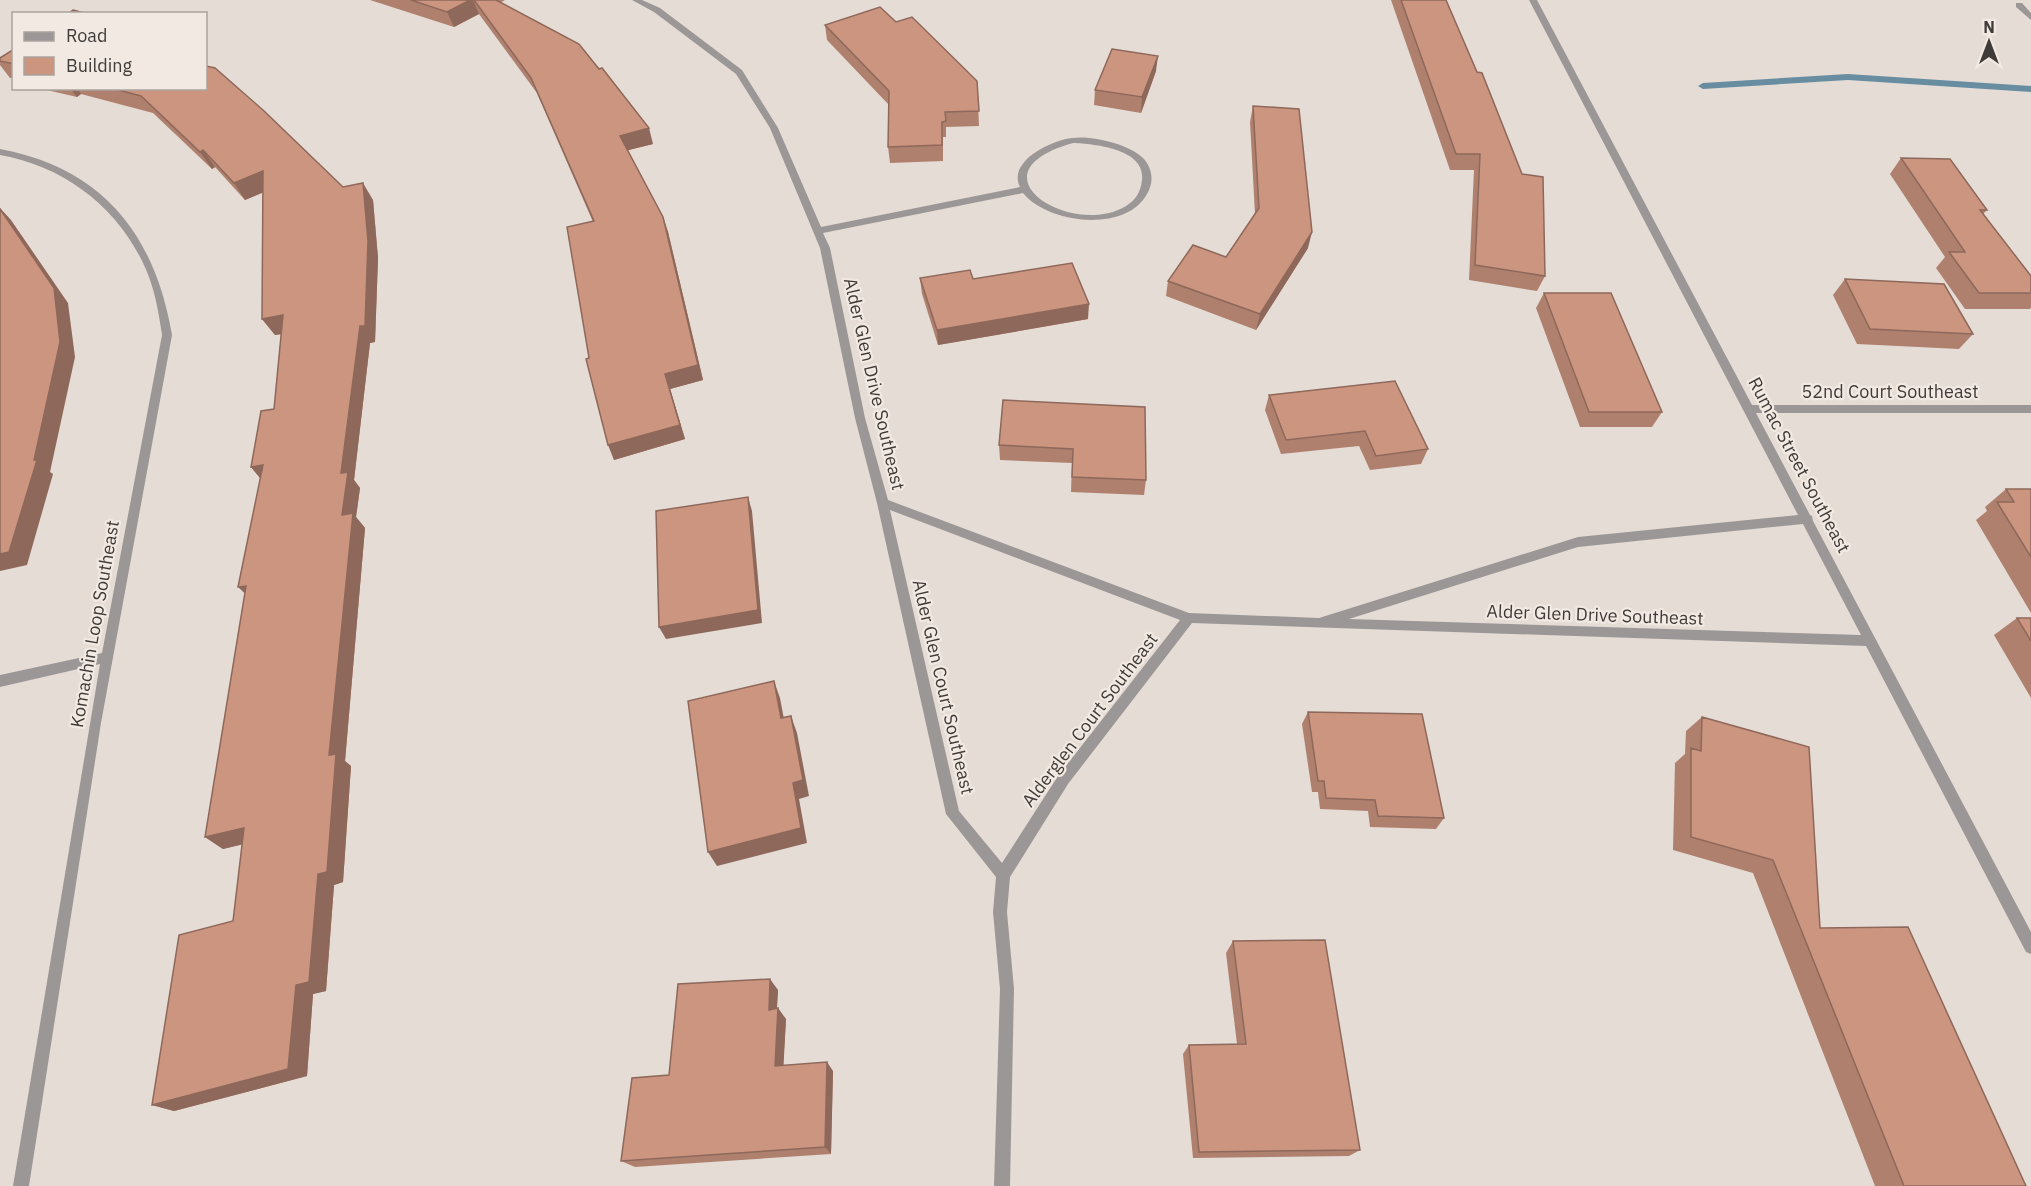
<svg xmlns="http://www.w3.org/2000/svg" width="2031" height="1186" font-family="'IBM Plex Sans',sans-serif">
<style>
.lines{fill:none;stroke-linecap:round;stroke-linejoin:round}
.stream{fill:#688ca0;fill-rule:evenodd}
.minor{fill:#9c9797;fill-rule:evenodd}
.wall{fill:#af806e}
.shaded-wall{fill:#8e685a}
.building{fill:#cb9580;stroke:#8e685a;stroke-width:1.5}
.labels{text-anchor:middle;stroke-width:4.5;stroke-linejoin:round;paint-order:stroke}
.street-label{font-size:18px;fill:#3f3b38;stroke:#f2e9e2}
</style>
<rect width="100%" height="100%" fill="#e5dcd5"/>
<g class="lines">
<path class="stream" d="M1848,74L2031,86V92L1848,80L1703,89L1698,86L1703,83Z"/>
<path class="minor" d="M632,0H642L660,8L742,70L778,128L821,227L1020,187C1007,161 1052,140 1072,138C1092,135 1136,145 1147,163C1153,173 1153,184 1147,194C1126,233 1048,224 1023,193L823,233L830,248L865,418L888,500L1189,613L1319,618L1578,537L1798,515L1529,0H1537L1752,405H2031V413H1756L1810,515L1812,516L1813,521L2031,932V954L2026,952L1866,646L1192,623L1068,784L1010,877L1007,912L1014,989L1010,1186H994L1000,989L993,912L996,877L946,814L877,503L855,418L820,248L770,128L736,74L654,12ZM1073,143C1095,144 1146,149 1142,180C1141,191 1136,200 1126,206C1072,239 966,173 1073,143ZM890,510L1180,620L1058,776L1002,863L959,811ZM1803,524L1861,635L1349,619L1578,547Z
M2016,3H2022L2031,13V20L2016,7Z
M0,149C103,168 155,235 172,335L101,723L29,1186H13L100,664L0,687V675L102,653L162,335C159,315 156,296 149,277C124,212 68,167 0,155Z"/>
</g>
<path class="wall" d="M370,0H505L500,3L653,144L628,150L663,217L668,232L703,380L670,389L685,439L614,460L589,358L593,222L537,93L479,14L454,27Z
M1391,0H1446L1545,276L1537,291L1469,280L1474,170H1450Z
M896,22L977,81L979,126L946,127V137H943V161L890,163L888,147L889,105L827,40L825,25Z
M14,49V78H10L0,65V58Z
M1156,71L1141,113L1094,105L1095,90Z
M38,88H206L343,187L373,200L378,258L375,342L370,343L354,480L360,488L356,517L365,528L345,761L351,766L343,882L334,885L326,991L313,994L307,1076L174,1111L152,1105L233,921L242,844L223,849L205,837L245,593L261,479L251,467L274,409L281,334L275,335L262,319L263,192L245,200L215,167L212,169L153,113L81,94L77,97Z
M1253,106L1308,248L1256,330L1166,296L1168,281L1226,257L1255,214L1250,122Z
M1901,158L1987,210L1983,214L2031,276V307L2030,309H1965L1936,268L1945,257L1890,174Z
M920,278L973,279L1088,319L938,345L922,294Z
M1845,279L1973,334L1959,349L1857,344L1833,295Z
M1544,293L1662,412L1652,427H1580L1536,308Z
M1269,395L1428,449L1421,464L1370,470L1359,446L1281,454L1265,410Z
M1003,400L1146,480L1144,495L1071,492L1072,463L1000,460L999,445Z
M2006,489H2031V613L1976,520L1987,511L1985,507Z
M2017,618H2031V698L1994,635Z
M1308,712L1444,818L1436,829L1370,827L1368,811L1320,809L1318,792H1312L1302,724Z
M1702,717L1820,928L2026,1186H1875L1753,873L1673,850L1675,763L1685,754L1686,731Z
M1233,941L1360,1150L1349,1156L1193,1158L1183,1054L1189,1045L1237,1044L1226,953Z
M778,990L777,1009L786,1019L783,1066L833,1071L831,1154L635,1167L621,1161L669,1075Z"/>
<path class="shaded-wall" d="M470,0H473L479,14L454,27L447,12Z
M1158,56L1156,71L1141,113L1142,97Z
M70,88H77L81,94L77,97Z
M649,128L653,144L625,151L620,136Z
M203,150L215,167L212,169L200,152Z
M263,171L274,188L245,200L234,183Z
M363,183L373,200L378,258L375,342L370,343L354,480L360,488L356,517L365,528L345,761L351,766L343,882L334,885L326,991L313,994L307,1076L174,1111L152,1105L296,985L318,874L329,755L342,515L341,473Z
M0,208L11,220L68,303L75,357L50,472L53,474L27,565L0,571Z
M663,217L668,232L703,380L670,389L685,439L614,460L608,445L665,374Z
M1312,232L1308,248L1256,330L1260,314Z
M1089,304L1088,319L938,345L937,330Z
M283,315L295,332L275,335L262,319Z
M263,465L264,483L251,467Z
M748,497L752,511L762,623L666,639L659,627Z
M246,586L254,602L238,587Z
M774,681L780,698L787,735L781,718Z
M791,716L797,733L809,796L799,799L807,843L717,866L708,852Z
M244,828L261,840L223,849L205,837Z
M770,979L778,990L776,1020L769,1010Z
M778,1008L786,1019L783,1075L775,1066Z
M827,1062L833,1071L831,1154L825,1147Z"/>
<path class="building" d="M411,0H470L447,12Z
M474,0H496L579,44L599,69L602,68L649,128L620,136L663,217L698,365L665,374L680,425L608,445L586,359L589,358L567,227L594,221L531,78Z
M1401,0H1446L1477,72L1482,73L1522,174L1543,177L1545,276L1475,265L1480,154H1456Z
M880,7L896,22L912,17L977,81L979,111L945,112L946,121L942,122V145L888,147L889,91L825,25Z
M73,10L88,14H68Z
M14,49V64L0,61V58Z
M1112,49L1158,56L1142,97L1095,90Z
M206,66L215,68L263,110L343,187L363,183L368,241L365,326H360L341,473L348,472L342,515L353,513L329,755L336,754L327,872L318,874L309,982L296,985L288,1069L152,1105L179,935L233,921L244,828L205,837L246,586L238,587L263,465L251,467L261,411L274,409L283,315L262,319L263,171L234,183L203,150L200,152L141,96L111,88H206Z
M1253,106L1299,109L1312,232L1260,314L1168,281L1193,245L1226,257L1259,208Z
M1901,158L1950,159L1987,210H1980L2031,276V293H1979L1949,252H1965Z
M0,209L54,288L60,342L34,460H37L9,552L0,554Z
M1072,263L1089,304L937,330L920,278L970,270L973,279Z
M1845,279L1944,284L1973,334L1870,329Z
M1544,293H1611L1662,412H1589Z
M1395,381L1428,449L1376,456L1365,431L1286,440L1269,395Z
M1003,400L1145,407L1146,480L1072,477L1073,449L999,445Z
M2006,489H2031V557L1997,502H2014Z
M748,497L758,610L659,627L656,511Z
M2017,618H2031V641Z
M774,681L781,718L791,716L803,780L793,783L801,828L708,852L688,701Z
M1308,712L1422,714L1444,818L1378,816L1375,800L1326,798L1324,781H1318Z
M1702,717L1809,747L1820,928L1908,927L2026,1186H1904L1773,860L1691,837V748L1701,751Z
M1325,940L1360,1150L1199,1152L1189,1045L1246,1044L1233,941Z
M770,979L769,1010L778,1008L775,1066L827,1062L825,1147L621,1161L632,1078L669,1075L678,984Z"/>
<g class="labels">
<g class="street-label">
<text transform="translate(874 384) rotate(77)" y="6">Alder Glen Drive Southeast</text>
<text x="1890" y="398">52nd Court Southeast</text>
<text transform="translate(1799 465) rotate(62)" y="6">Rumac Street Southeast</text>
<text transform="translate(1595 615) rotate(2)" y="6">Alder Glen Drive Southeast</text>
<text transform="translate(95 624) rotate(-80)" y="6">Komachin Loop Southeast</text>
<text transform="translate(943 687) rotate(77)" y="6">Alder Glen Court Southeast</text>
<text transform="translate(1090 720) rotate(-53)" y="6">Alderglen Court Southeast</text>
</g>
</g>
<rect x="12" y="12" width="195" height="78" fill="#f2e9e2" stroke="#aaa39e" stroke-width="1.5"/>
<rect x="24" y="32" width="30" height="9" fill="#9c9797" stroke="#aaa39e" stroke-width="1.5"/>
<text x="66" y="42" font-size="18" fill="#3f3b38">Road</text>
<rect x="24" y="57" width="30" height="18" fill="#cb9580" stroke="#aaa39e" stroke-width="1.5"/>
<text x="66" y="72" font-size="18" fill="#3f3b38">Building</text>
<g transform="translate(1989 42)" stroke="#f2e9e2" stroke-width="4.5" paint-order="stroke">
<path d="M0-4.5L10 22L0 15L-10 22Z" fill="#3f3b38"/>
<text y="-9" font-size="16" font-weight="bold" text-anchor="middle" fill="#3f3b38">N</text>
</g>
</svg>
